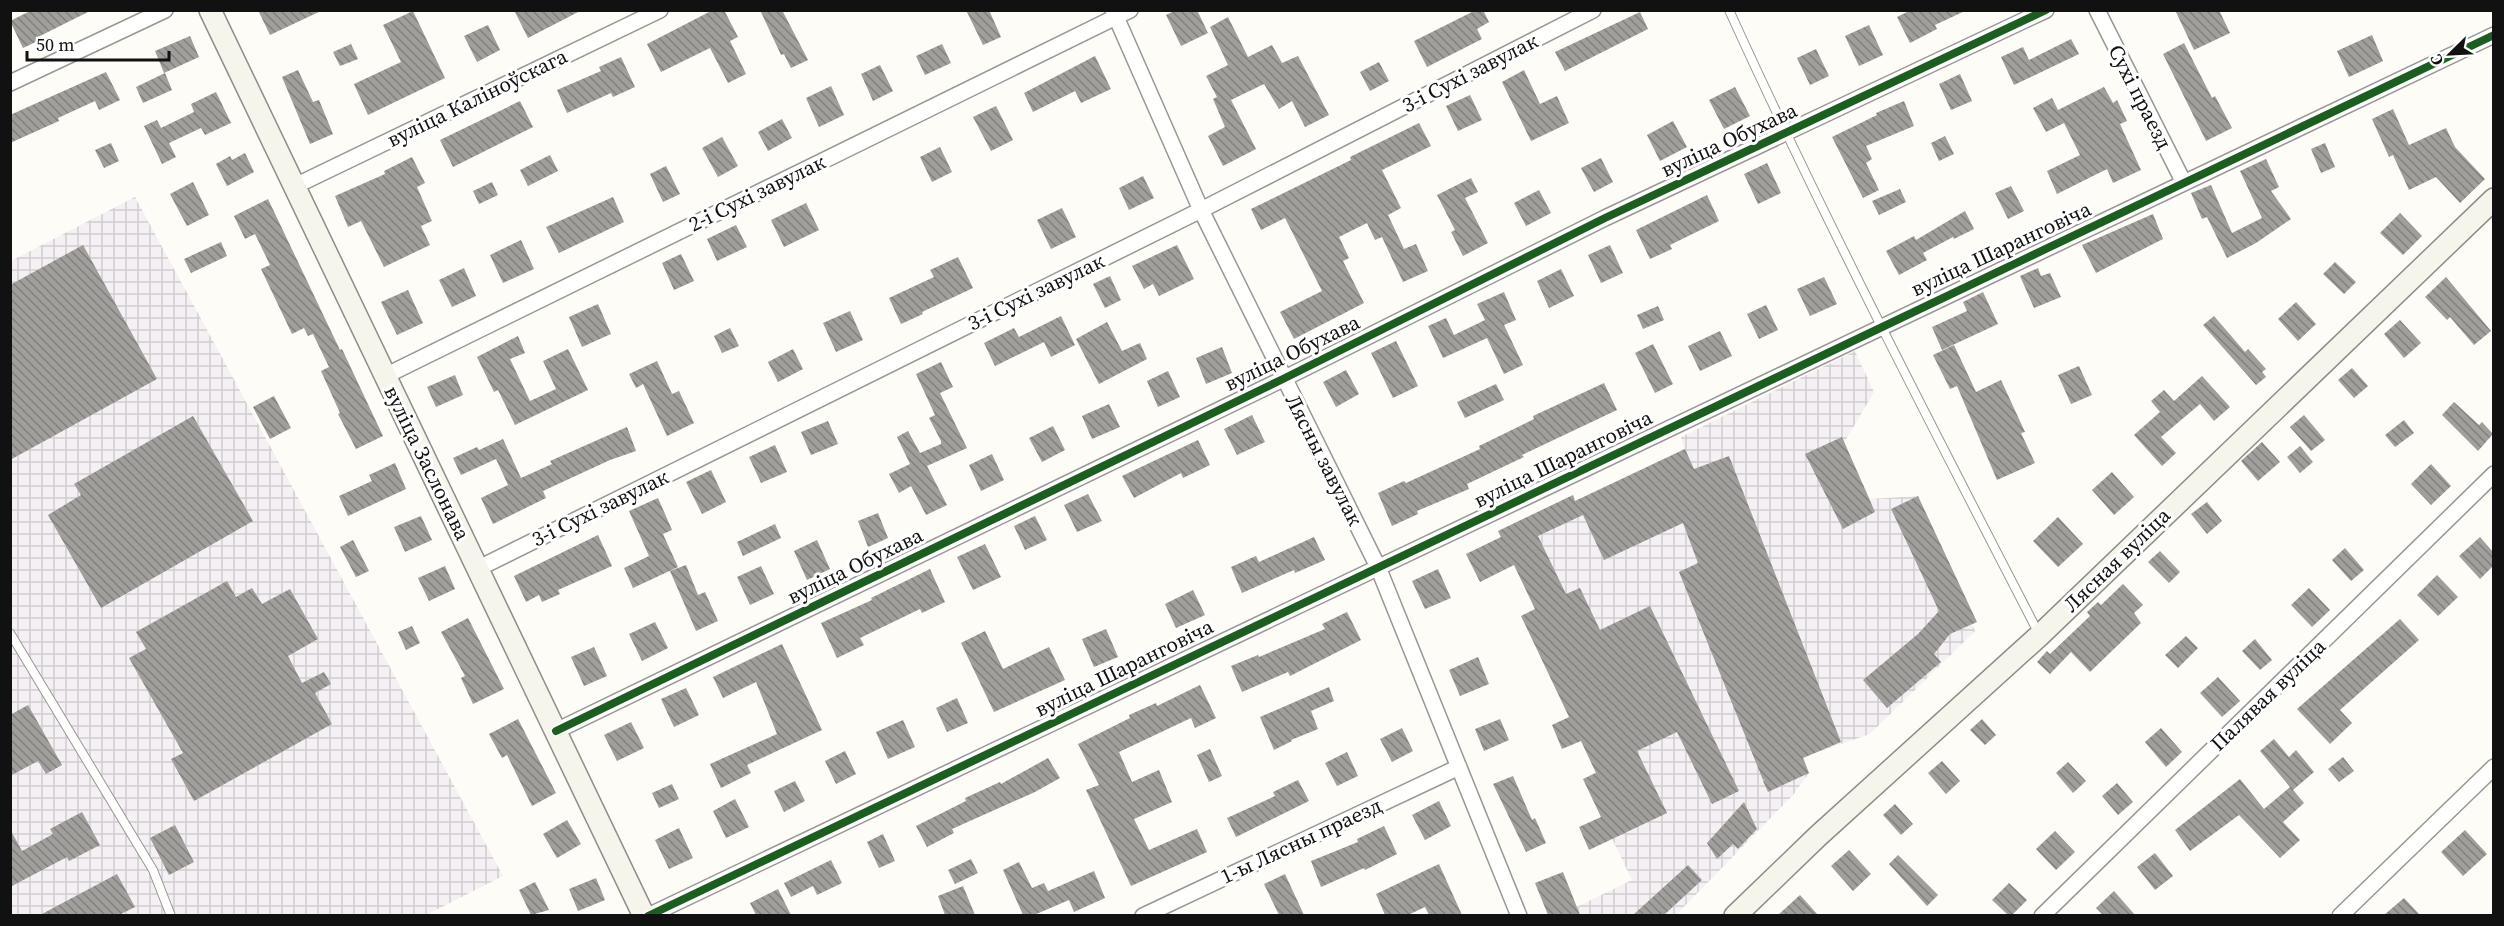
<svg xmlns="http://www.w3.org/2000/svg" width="2504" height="926" font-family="'Source Serif 4',serif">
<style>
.industrial{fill:url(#industrial-grid)}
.building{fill:url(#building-back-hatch)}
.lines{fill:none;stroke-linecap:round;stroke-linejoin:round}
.lane-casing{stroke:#979795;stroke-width:10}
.street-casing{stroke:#979795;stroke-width:18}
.secondary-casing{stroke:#8e8d8b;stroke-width:24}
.lane{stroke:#fffffe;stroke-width:8}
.street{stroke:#fffffe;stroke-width:15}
.secondary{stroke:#f6f5eb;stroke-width:21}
.cycleway-casing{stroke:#fff;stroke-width:11}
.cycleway{stroke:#1b5e20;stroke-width:8}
.labels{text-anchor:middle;stroke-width:6;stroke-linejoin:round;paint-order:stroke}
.street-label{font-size:21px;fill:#111;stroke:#fff}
</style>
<defs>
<pattern id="industrial-grid" width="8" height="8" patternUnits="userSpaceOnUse" patternTransform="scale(1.5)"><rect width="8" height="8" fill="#f5f0f3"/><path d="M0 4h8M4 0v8" fill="none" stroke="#d1cdcf"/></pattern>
<pattern id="building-back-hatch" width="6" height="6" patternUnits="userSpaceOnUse" patternTransform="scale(1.5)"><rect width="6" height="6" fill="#a19f9c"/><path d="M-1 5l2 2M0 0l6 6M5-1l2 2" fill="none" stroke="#82807e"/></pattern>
</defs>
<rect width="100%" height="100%" fill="#fdfcf7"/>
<path class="industrial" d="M135,197L503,876L426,915L11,916V261Z
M1855,351L1874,392L1844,443L1870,499L1918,496L1975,631L1870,734L1803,757L1809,773L1793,795L1676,915H1560L1632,880L1583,779L1596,772L1521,616L1535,609L1498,531L1573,495L1575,501L1684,449L1681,437Z"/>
<path class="building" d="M32,10H92L36,38L38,41L23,48L10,21Z
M258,10H323L270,35Z
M514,10H582L528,38Z
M713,10H724L738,37L730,41L746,74L728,83L710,48L661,72L647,44Z
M760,10H782L808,60L791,68L784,54L781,55Z
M966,10H989L1001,37L983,45Z
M1176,10H1197L1208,33L1181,46L1166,15Z
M1476,10H1483L1489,22L1477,29L1482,39L1427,67L1414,41Z
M1911,10H1967L1935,25L1937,29L1910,43L1897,17Z
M2175,10H2219L2230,33L2194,50Z
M413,11L445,78L368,115L354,84L401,62L383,25Z
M1640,12L1648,29L1565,71L1555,52Z
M1228,17L1248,57L1272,45L1282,63L1298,56L1329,115L1305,127L1292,101L1279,109L1264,84L1231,100L1256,149L1223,166L1208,136L1225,127L1213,99L1217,97L1206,76L1228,65L1210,27Z
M488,25L500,50L477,62L464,36Z
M1869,25L1883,55L1859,66L1845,36Z
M2372,35L2383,61L2349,77L2337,51Z
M190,36L199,57L164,73L155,51Z
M2071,39L2079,54L2014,85L2001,57L2023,47L2029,60Z
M2184,43L2212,98L2215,96L2232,128L2206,141L2163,54Z
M351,44L358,59L340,66L333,52Z
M942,44L951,63L925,75L916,56Z
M1816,49L1829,76L1810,85L1797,58Z
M1095,56L1111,89L1081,103L1075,91L1033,112L1024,93Z
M621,57L635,87L613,97L611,93L567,113L557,90L601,71L599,67Z
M1379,62L1389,81L1370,91L1360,72Z
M880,65L893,91L873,101L861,74Z
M298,70L313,102L319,100L333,134L310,144L282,77Z
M1524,70L1540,104L1557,96L1569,123L1531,141L1502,82Z
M106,72L120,100L99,110L95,101L58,118L59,121L10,143V115Z
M165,73L172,90L143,103L136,87Z
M1960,74L1972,101L1951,110L1939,84Z
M831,86L844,115L819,127L806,98Z
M1735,87L1750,116L1724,129L1709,100Z
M2104,87L2113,103L2117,100L2127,121L2120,124L2141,170L2113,183L2107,169L2057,194L2047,171L2080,155L2064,123L2046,132L2033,108L2052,98L2058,110Z
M216,92L231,123L205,135L201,128L169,143L176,157L162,164L144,126L157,120L161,128L194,112L191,104Z
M1470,95L1482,120L1458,131L1446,106Z
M520,101L533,127L453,167L440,140Z
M1904,101L1914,126L1866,146L1872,159L1866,163L1879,190L1863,198L1832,137L1877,115L1876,113Z
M996,106L1013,140L991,151L973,117Z
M2393,109L2409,145L2446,128L2455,147L2485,179L2460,203L2436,177L2409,190L2393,155L2389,157L2372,119Z
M782,119L792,138L768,151L758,132Z
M1673,121L1687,147L1660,161L1647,135Z
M1419,123L1431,146L1382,170L1401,208L1388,215L1404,249L1416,244L1428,271L1403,282L1382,237L1375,240L1367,223L1339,237L1349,258L1343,261L1364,303L1294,339L1280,312L1322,291L1285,218L1261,230L1251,209L1351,160L1350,157Z
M1945,136L1954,154L1939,161L1931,143Z
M722,137L738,166L718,177L702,148Z
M111,143L119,161L104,168L95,150Z
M2325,143L2335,167L2321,173L2311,149Z
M940,147L952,172L932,182L920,157Z
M245,153L254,172L227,186L216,164L230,156L232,160Z
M550,155L558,171L528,186L520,170Z
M412,157L425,183L417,187L432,221L421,226L430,245L384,267L361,221L348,227L335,196L385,174L384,171Z
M1601,158L1613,182L1594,192L1581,168Z
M2266,159L2279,187L2271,191L2291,219L2256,243L2227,258L2207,217L2202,219L2191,193L2211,185L2232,233L2262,218L2240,171Z
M1767,163L1781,193L1758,204L1744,174Z
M666,166L680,194L663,202L650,174Z
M1143,176L1154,198L1129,210L1119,188Z
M1471,178L1478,192L1465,198L1488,243L1463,256L1451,232L1455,230L1437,195Z
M193,182L209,215L187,226L170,194Z
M492,182L498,195L479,204L473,191Z
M2011,186L2024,211L2008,219L1995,193Z
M1900,189L1906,202L1879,215L1872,201Z
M1539,190L1551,213L1526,226L1514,203Z
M1707,195L1719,221L1670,245L1672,249L1650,259L1636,230Z
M613,197L624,222L559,253L546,227Z
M268,199L340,350L342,349L383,436L356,449L338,414L340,413L321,371L329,367L313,334L308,336L304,328L292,334L261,269L270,265L255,234L245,239L234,216Z
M806,203L819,230L784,247L771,220Z
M1062,208L1076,237L1051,249L1037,220Z
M1965,211L1974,229L1954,239L1953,237L1923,253L1927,260L1899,275L1886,251L1914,236L1916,240Z
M2400,213L2422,236L2403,255L2380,233Z
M2153,214L2163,239L2096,273L2082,245Z
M736,225L747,247L717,261L707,239Z
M521,240L534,269L503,283L490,255Z
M221,242L227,256L191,273L184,259Z
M83,245L157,379L10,460V285Z
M1177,245L1194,279L1159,296L1153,284L1144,289L1132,266Z
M1610,245L1623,273L1601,283L1588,255Z
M681,254L694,281L674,290L662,263Z
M958,257L973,288L922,312L923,314L901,324L889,298L934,277L930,270Z
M2335,262L2356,282L2344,294L2323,274Z
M464,268L476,296L452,307L439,280Z
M2038,268L2041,276L2050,273L2061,297L2034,308L2020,276Z
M1561,269L1574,296L1549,308L1537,281Z
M1110,276L1121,300L1105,308L1093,284Z
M1824,277L1837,304L1810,316L1797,289Z
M2446,277L2491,331L2474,345L2450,317L2447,320L2425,297Z
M408,290L423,323L397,335L381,302Z
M1504,292L1516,320L1504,325L1523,365L1504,374L1487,338L1443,358L1428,326L1446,318L1454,335L1485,320L1477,304Z
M1983,292L1998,324L1942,350L1932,327L1967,311L1963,302Z
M2296,302L2316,324L2298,341L2278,319Z
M598,304L611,334L582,347L569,317Z
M1766,305L1778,330L1759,339L1747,314Z
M1658,306L1664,320L1643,329L1637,315Z
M850,311L863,340L836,352L823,323Z
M1061,316L1075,345L1051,357L1044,342L995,366L984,343L1014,328L1019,337Z
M2214,316L2245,352L2248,349L2266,369L2262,372L2266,377L2256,385L2203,325Z
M2400,320L2421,343L2404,358L2384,334Z
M1107,322L1122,351L1140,343L1147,359L1099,384L1076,339Z
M730,328L739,346L722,353L714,336Z
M1720,331L1732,356L1700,371L1688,346Z
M518,336L525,353L510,359L530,401L556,389L543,361L568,349L588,390L515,425L498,390L494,392L477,357Z
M1396,341L1418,386L1393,398L1371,353Z
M1653,344L1673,384L1655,393L1635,353Z
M1954,345L1976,392L2001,380L2025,432L2021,433L2035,463L1997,480L1957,386L1950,389L1933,355Z
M1222,347L1232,373L1206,384L1196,358Z
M793,349L803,369L778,382L768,362Z
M657,361L672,394L679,391L694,423L667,436L643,384L636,388L629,374Z
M941,362L953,387L940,393L967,448L927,466L947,505L926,515L911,486L899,493L889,474L910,464L897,437L908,431L920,453L941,444V441L929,418L935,415L916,374Z
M2079,366L2092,395L2071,404L2058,375Z
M2352,368L2368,386L2354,398L2338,380Z
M1346,370L1359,394L1336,407L1323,382Z
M1168,371L1180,397L1158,407L1147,381Z
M455,375L463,395L436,407L427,387Z
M2202,376L2230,407L2214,421L2200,404L2161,437L2176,453L2162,466L2134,435L2160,412L2151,401L2164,390L2174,401Z
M1604,383L1617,410L1522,455L1524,457L1467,484L1469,489L1417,511L1418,514L1392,526L1378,493L1404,481L1406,483L1480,449L1479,446L1534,419L1533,416Z
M1496,384L1504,400L1465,418L1457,402Z
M274,396L291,428L270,439L253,407Z
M2454,402L2479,425L2482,422L2493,434L2478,451L2442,415Z
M1109,404L1120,427L1092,439L1082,416Z
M1252,415L1265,442L1237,455L1224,429Z
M2304,415L2325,440L2311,451L2290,427Z
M193,416L253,521L101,608L48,515L81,495L74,484Z
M2404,420L2414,433L2395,447L2385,435Z
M828,421L838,444L811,455L801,432Z
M1053,426L1065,450L1042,462L1029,438Z
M627,427L636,451L610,460L543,491L546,498L493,524L481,498L508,485L496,459L461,475L453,458L477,447L479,450L503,439L521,478L552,464L550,461Z
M1842,437L1875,512L1843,529L1805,454Z
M1198,440L1210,465L1183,478L1181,473L1134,498L1122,476Z
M2262,442L2280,462L2258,481L2241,461Z
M775,445L787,472L761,483L749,457Z
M2300,446L2313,462L2300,473L2287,457Z
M1685,449L1694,469L1729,456L1841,742L1803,758L1809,773L1768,792L1763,781L1765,779L1763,780L1679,572L1698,563L1683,523L1604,560L1583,515L1538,536L1566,594L1580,588L1600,630L1650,606L1739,791L1712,804L1677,732L1637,751L1667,813L1589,850L1579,827L1601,817L1583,779L1596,773L1581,741L1562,749L1552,725L1569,717L1521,616L1535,609L1514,565L1480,582L1466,554L1501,537L1498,531L1573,495L1575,501Z
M992,454L1004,480L981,491L969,465Z
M395,463L406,489L348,516L339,496L372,481L369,475Z
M2431,464L2451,486L2431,505L2411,484Z
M711,470L726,502L702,514L686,482Z
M2112,472L2134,497L2114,515L2092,490Z
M1088,494L1102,521L1077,532L1064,505Z
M1918,496L1977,622L1950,634L1934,654L1941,662L1887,708L1863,680L1918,634L1939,611L1891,509Z
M658,498L672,530L663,534L678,567L633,588L624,568L649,556L629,511Z
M2207,502L2222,521L2207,534L2191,514Z
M878,513L888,538L868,547L858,521Z
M421,516L432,540L405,552L394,527Z
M1035,516L1047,540L1025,550L1014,526Z
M2058,517L2083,544L2058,567L2033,541Z
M775,524L781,538L743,556L737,542Z
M598,535L612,566L558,590L560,594L542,602L539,595L526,602L514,576Z
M1314,537L1325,560L1295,573L1294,570L1242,593L1231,567L1256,556L1259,562Z
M2480,537L2493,552V566L2480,579L2459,556Z
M353,540L369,571L356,577L340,547Z
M817,540L830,569L807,580L794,551Z
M985,544L1001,577L973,590L957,557Z
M2345,548L2364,570L2351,581L2332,560Z
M2160,551L2180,572L2169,583L2148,562Z
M686,565L698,595L705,592L718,621L696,631L670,571Z
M445,566L455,589L429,601L418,578Z
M761,566L774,594L750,605L737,577Z
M930,569L945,602L922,613L920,609L860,638L864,645L837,658L821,623L872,600L871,598Z
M1438,569L1451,598L1425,609L1412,581Z
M2437,575L2458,597L2438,616L2417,595Z
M227,581L236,597L252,588L262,604L290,589L318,639L288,656L302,683L324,672L331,684L315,693L332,724L194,801L171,759L183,753L129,658L146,649L136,632Z
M2123,584L2143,605L2134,613L2141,623L2090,672L2071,652L2050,674L2037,662L2047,651L2050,654L2090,616L2087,612L2098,602L2101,605Z
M2309,588L2330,610L2312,627L2291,605Z
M1193,590L1205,615L1176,628L1165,604Z
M1347,612L1361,640L1290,676L1288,672L1242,692L1231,666L1258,655L1259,657L1325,629L1322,624Z
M468,618L504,689L473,704L461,678L465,676L441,632Z
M2400,619L2419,640L2340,710L2352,723L2330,744L2297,709Z
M655,622L668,648L642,661L629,634Z
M412,626L420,643L406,650L398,632Z
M1106,629L1118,657L1094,667L1082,639Z
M985,631L1003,669L1049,647L1065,680L994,712L961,643Z
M2186,636L2198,648L2178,668L2165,655Z
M2255,639L2272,660L2260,670L2242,651Z
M782,644L822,730L747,765L751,773L721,788L710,764L777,734L756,682L723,698L713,677Z
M594,647L607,676L584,686L571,657Z
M1478,657L1489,684L1460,696L1449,670Z
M2218,677L2240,701L2222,717L2200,693Z
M1200,685L1216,718L1195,728L1191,718L1119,752L1132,782L1159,770L1172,802L1134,819L1149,850L1197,829L1207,852L1131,886L1086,790L1099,785L1078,744L1130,718L1129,715L1156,703L1157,706Z
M1329,687L1334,701L1311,711L1318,729L1291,740L1292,741L1274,750L1260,717Z
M686,688L699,715L674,727L661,699Z
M957,698L968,723L947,732L936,708Z
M28,705L62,765L46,774L38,761L10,776V715Z
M518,719L556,793L532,806L507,755L502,758L489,734Z
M1500,719L1509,740L1484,751L1475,729Z
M1982,719L1996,735L1985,745L1970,730Z
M903,720L915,747L888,759L876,732Z
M631,722L644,748L617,761L604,735Z
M1402,728L1413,751L1392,762L1380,739Z
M2161,728L2182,752L2166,767L2145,742Z
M2274,739L2289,757L2296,750L2314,772L2293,790L2304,803L2283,822L2300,840L2280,858L2239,815L2190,851L2175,830L2240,779L2264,809L2290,787L2260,751Z
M1210,749L1222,776L1209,782L1197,755Z
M845,751L856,774L836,784L825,761Z
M1347,752L1358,776L1337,786L1325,763Z
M2343,757L2354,771L2339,782L2328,769Z
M1048,758L1060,778L1035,792L952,829L954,833L927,847L916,826L966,801L965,798L1000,782L1001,784Z
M1942,761L1960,781L1946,794L1928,773Z
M2068,762L2086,781L2073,793L2056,773Z
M1513,776L1532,820L1535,818L1546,843L1526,852L1493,784Z
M1298,780L1309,801L1236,837L1227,818L1275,796L1273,792Z
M795,781L805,801L784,812L774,791Z
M2117,783L2133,802L2118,815L2102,796Z
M672,784L679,799L659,808L652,793Z
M735,799L749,827L726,838L713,811Z
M1439,801L1451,826L1425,840L1412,815Z
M1744,802L1757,829L1738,849L1733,844L1717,859L1707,843Z
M1895,804L1913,824L1901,835L1883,815Z
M82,812L100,845L69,861L67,857L10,887V829L22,851L53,834L50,829Z
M567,820L581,844L557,858L543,834Z
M175,825L194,862L169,875L150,838Z
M1384,826L1397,854L1365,870L1364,868L1321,887L1311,861L1358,842L1357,839Z
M679,828L693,858L669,869L655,840Z
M2465,830L2487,854L2463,876L2441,852Z
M2055,831L2075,852L2056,870L2036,849Z
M883,834L895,861L879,868L867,842Z
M1849,850L1871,874L1853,891L1831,866Z
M2155,853L2173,876L2155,890L2137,867Z
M1898,855L1938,895L1927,906L1889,864Z
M971,859L978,873L955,884L948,870Z
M831,860L842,883L817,895L813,886L791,897L784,883Z
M1019,862L1032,888L1044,883L1048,891L1094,871L1105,898L1074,912L1069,900L1034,915H1023L1003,870Z
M1439,864L1462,915H1429L1425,907L1408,915H1385L1376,894Z
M1688,865L1702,880L1664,915H1633Z
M1563,872L1580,915H1548L1535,883Z
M117,874L135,907L119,915H40Z
M1285,874L1304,915H1279L1264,884Z
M596,878L605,900L578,911L569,889Z
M535,882L549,910L531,915L519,890Z
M2009,883L2027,900L2012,915H2008L1992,900Z
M963,886L975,915H945L938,896Z
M778,889L791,915H756L750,903Z
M2114,891L2135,915H2103L2096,908Z
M1800,895L1818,915H1778Z
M2404,898L2420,915H2384Z"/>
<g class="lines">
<defs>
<path id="lane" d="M1729,10C1825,221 1932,427 2038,632
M10,633L153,870L171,916"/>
<path id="street" d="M1113,10L1201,210L1378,567L1519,916
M2097,10L2184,183
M10,83L165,10
M295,186L660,10
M385,376L1130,10
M477,569L1201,210L1593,10
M556,731L1283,379L1605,218L2046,10
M648,916L2494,35
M1143,916L1459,767
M2042,916L2494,474
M2340,916L2494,767"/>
<path id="secondary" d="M210,10L644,916
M1735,916L1818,836L2040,635L2494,199"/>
</defs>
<use href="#lane" class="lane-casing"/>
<use href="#street" class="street-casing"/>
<use href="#secondary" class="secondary-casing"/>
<use href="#lane" class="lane"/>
<use href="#street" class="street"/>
<use href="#secondary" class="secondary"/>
<defs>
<path id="cycleway" d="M556,731L1283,379L1605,218L2046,10
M648,916L2494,35"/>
</defs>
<use href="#cycleway" class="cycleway-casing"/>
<use href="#cycleway" class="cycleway"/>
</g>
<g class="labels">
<g class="street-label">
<text transform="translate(1470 73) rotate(-27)" y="7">3-і Сухі завулак</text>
<text transform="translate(2140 97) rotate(63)" y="7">Сухі праезд</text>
<text transform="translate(477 98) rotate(-26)" y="7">вуліца Каліноўскага</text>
<text transform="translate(1729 140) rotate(-25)" y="7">вуліца Обухава</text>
<text transform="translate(757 193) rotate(-26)" y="7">2-і Сухі завулак</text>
<text transform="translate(2001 249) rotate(-25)" y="7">вуліца Шаранговіча</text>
<text transform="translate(1036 292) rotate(-26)" y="7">3-і Сухі завулак</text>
<text transform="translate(1292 353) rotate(-26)" y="7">вуліца Обухава</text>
<text transform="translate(1563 459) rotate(-26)" y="7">вуліца Шаранговіча</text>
<text transform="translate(1324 460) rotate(63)" y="7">Лясны завулак</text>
<text transform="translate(427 463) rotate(64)" y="7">вуліца Заслонава</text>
<text transform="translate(600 508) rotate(-26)" y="7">3-і Сухі завулак</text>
<text transform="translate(2117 560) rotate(-44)" y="7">Лясная вуліца</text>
<text transform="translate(855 566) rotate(-26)" y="7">вуліца Обухава</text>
<text transform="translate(1124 668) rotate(-26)" y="7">вуліца Шаранговіча</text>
<text transform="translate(2268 695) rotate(-44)" y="7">Палявая вуліца</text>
<text transform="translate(1301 841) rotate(-25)" y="7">1-ы Лясны праезд</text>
</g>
</g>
<rect width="2504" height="926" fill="none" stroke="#111111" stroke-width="24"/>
<g transform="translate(2450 54) rotate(246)" stroke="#ffffff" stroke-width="4.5" paint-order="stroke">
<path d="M0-4.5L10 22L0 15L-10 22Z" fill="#111111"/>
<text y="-9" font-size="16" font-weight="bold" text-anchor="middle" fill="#111111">С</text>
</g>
<path d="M27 51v9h142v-9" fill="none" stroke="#111111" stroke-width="3"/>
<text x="36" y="51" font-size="18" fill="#111111" stroke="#ffffff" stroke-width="4.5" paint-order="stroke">50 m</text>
</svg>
